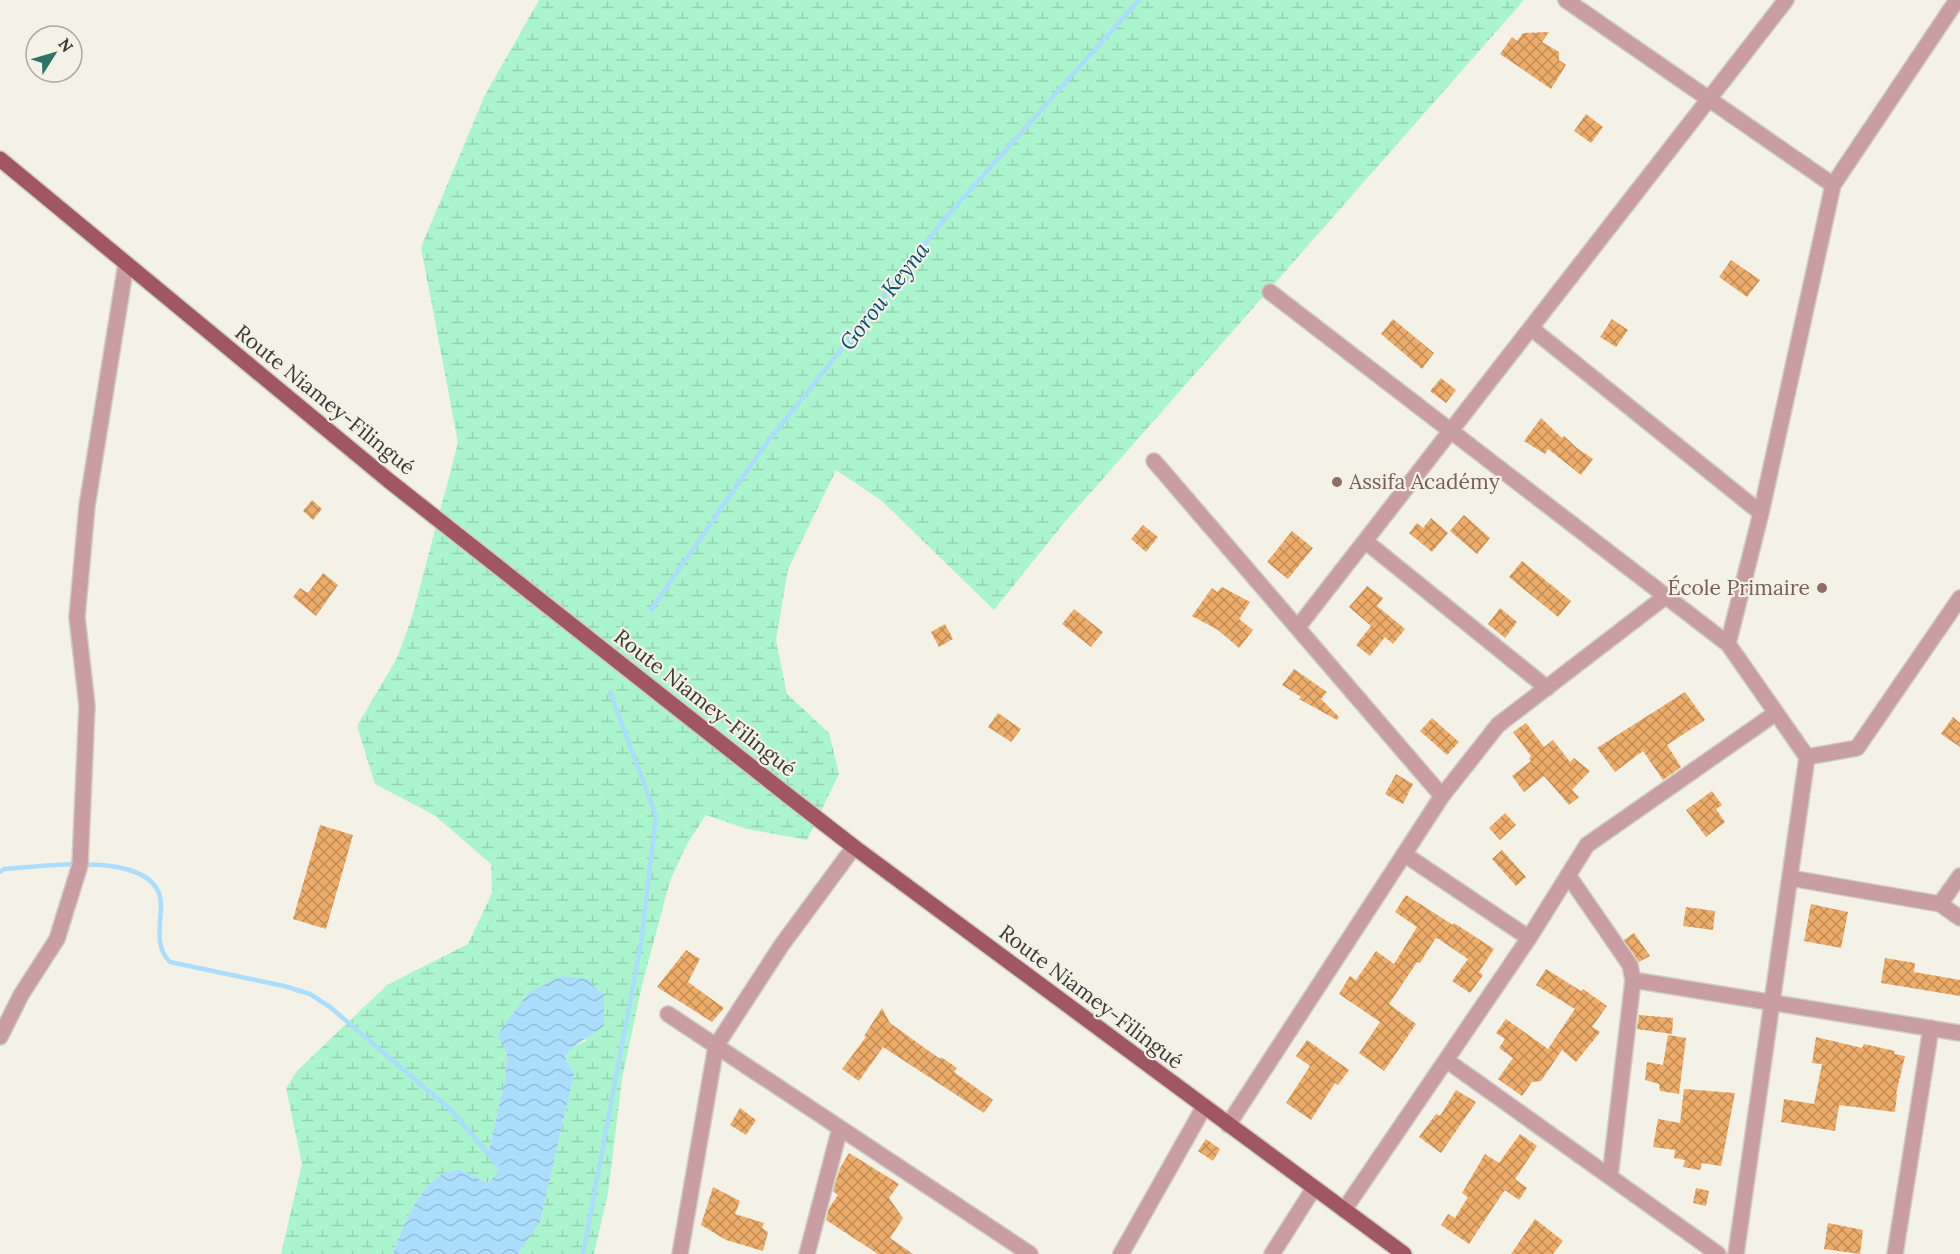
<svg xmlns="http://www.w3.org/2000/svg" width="1960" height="1254" font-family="Lora,serif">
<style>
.wetland{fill:url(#wetland-marsh)}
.water{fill:url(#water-waves)}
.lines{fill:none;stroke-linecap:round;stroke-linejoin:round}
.stream{stroke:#abddfc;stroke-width:4.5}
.building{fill:url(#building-cross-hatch)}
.minor-casing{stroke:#cfccc3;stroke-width:18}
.primary-casing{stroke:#cfccc3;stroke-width:18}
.minor{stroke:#c89ea3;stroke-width:15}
.primary{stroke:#a05762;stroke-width:15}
.education-dot{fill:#8d6e63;stroke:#f4f1e6;stroke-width:2}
.labels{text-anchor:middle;stroke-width:4.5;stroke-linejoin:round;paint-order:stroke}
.street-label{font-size:21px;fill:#3b3a36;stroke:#f4f1e6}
.education-label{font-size:21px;fill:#785e54;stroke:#f4f1e6;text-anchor:start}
.water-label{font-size:22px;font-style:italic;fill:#034f71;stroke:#f4f1e6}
</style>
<defs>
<pattern id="wetland-marsh" width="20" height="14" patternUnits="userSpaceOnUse" patternTransform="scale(1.5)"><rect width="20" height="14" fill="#abf5ce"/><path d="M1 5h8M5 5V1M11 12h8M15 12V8" fill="none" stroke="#94d3b2"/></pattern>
<pattern id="water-waves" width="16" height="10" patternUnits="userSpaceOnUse" patternTransform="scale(1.5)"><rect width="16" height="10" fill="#abddfc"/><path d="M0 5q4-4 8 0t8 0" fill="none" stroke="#94bed9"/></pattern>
<pattern id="building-cross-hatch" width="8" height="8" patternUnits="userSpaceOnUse" patternTransform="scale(1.5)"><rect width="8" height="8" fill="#edac69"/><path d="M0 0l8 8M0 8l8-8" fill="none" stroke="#c18d57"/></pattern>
</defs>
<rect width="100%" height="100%" fill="#f4f1e6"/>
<path class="wetland" d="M539,0H1524L1063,524L994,610L882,501L836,470L788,569L776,640L787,694L829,733L839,774L807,840L747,829L706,815L686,846L670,881L642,985L622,1079L608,1193L594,1254H518L540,1222L574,1074L565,1057L568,1050L587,1040L512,1018L499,1034L507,1055L505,1080L488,1152L501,1169L488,1183L459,1169C454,1171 446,1172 441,1175C418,1189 401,1229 393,1254H281L302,1164L286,1088L297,1071L387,985L468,944L492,893L491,864L434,815L375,784L357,726L397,658L412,617L458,443L421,247L485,95Z"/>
<path class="water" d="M561,976L588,979L604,996V1026C594,1034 569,1047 565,1057L574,1074L540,1222L518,1254H393C401,1229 418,1189 441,1175C446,1172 454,1171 459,1169L488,1183L500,1170L488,1153L505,1080L507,1055L498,1034L528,993Z"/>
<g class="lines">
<path class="stream" d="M651,610L760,452L947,216L1139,0
M0,872L4,869C41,867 162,847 161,906C161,926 154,946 170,962L284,986L310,994L330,1007L451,1110L501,1169
M583,1254L641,943L656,816L610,692"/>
</g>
<path class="building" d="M1549,32L1542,42L1559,52V60L1566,65L1551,89L1500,54L1512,37L1517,41L1523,33Z
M1586,114L1603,127L1591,143L1574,131Z
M1731,260L1760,280L1747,297L1719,277Z
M1393,319L1434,353L1422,369L1381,334Z
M1612,319L1628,330L1616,347L1600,337Z
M1441,378L1456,390L1446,403L1430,391Z
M1541,418L1562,438L1564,436L1577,448L1593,459L1581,475L1548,449L1545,454L1524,441Z
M312,500L322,509L313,520L303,511Z
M1464,515L1490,538L1477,554L1450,531Z
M1431,518L1448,533L1432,552L1409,533L1417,523L1423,528Z
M1143,525L1158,537L1146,552L1131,539Z
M1292,531L1313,548L1288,579L1267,562Z
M1522,561L1571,601L1558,617L1509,577Z
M323,573L338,585L316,616L293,597L300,588L308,593Z
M1367,586L1383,598L1377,606L1405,629L1393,644L1385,637L1370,656L1356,645L1371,626L1349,607Z
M1222,587L1250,602L1239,619L1253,630L1239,648L1218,630L1192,616L1212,588L1217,592Z
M1500,608L1517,622L1505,638L1488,624Z
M1074,609L1103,632L1091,647L1062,624Z
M945,624L953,639L939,647L931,632Z
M1294,669L1327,692L1321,699L1339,717L1337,720L1299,699L1301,697L1282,685Z
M1685,692L1705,720L1667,745L1681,767L1663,780L1643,751L1615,772L1597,748Z
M998,713L1021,729L1011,742L988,727Z
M1953,717L1960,723V747L1941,734Z
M1432,718L1459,742L1447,755L1420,731Z
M1526,723L1544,747L1553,740L1570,762L1574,758L1590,771L1572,790L1579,797L1569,805L1544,776L1524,792L1512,776L1531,761L1529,759L1531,756L1513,732Z
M1396,774L1413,784L1403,804L1385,794Z
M1712,791L1722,805L1716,809L1725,822L1706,837L1686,810Z
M1505,813L1516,825L1500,840L1489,828Z
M320,825L353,835L326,929L293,919Z
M1502,850L1526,877L1516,886L1492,859Z
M1406,895L1453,925L1454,923L1494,949L1479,972L1483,975L1470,993L1452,981L1468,959L1437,938L1435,939L1420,963L1417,962L1389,1004L1416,1024L1384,1071L1359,1053L1380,1022L1339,994L1350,976L1356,980L1376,951L1394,964L1417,927L1395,912Z
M1811,904L1848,912L1841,948L1804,941Z
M1686,907L1715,911L1713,930L1683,926Z
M1634,933L1650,956L1639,962L1624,940Z
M686,950L700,959L688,982L724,1008L712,1022L657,987Z
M1885,958L1915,963L1914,972L1960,980V996L1881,983Z
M1546,969L1581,991L1583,989L1607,1006L1592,1027L1600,1032L1576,1062L1562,1050L1541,1081L1532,1082L1522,1096L1498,1079L1513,1058L1499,1048L1505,1039L1496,1033L1506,1019L1548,1049L1575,1009L1536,985Z
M882,1008L890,1023L940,1059L941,1057L957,1068L954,1072L993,1100L984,1113L883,1047L859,1081L842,1069L866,1037L864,1036Z
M1639,1015L1673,1018L1672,1034L1637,1029Z
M1668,1035L1686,1038L1679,1094L1660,1091L1659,1084L1645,1080L1647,1062L1663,1065Z
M1816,1037L1862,1048L1864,1044L1895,1051L1894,1054L1905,1056L1896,1094H1897L1895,1112L1839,1105L1835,1131L1781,1122L1784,1099L1814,1104L1822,1064L1812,1063Z
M1307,1040L1349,1070L1338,1085L1335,1083L1311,1120L1286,1103L1310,1066L1296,1056Z
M1684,1089L1735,1093L1721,1166L1702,1163L1700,1170L1683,1167L1685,1160L1674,1158L1675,1150L1653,1147L1658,1119L1680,1123Z
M1456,1090L1476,1102L1441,1153L1419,1137L1436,1114L1440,1116Z
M740,1108L756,1120L746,1135L730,1125Z
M1520,1134L1537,1146L1515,1179L1527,1188L1519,1200L1506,1191H1504L1469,1244L1441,1225L1448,1214L1455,1218L1468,1197L1462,1193L1485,1154L1499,1163Z
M1206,1139L1220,1149L1213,1161L1198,1151Z
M849,1153L899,1184L889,1198L903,1218L890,1238L913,1254H878L826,1220L829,1208L838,1195L833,1191L840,1168Z
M713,1187L740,1201L735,1214L764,1223L762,1228L768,1232L763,1251L726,1240L701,1225Z
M1696,1188L1709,1191L1706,1206L1693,1203Z
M1535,1219L1563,1241L1553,1254H1511Z
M1828,1223L1863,1230L1860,1254L1824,1249Z"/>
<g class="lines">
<defs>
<path id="minor" d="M1566,0L1833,185
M1270,292L1728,644
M1531,328L1761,513
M1154,461L1442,796
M1365,541L1547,688
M1298,627L1786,0
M1807,757L1857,748L1960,598
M1404,854L1529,938
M1568,875L1630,965L1633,980L1610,1177
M1790,878L1940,904L1960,918
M1940,904L1960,876
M1633,980L1960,1033
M668,1014L1030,1254
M0,1037L21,995L57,939L80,865L87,706L77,617L87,506L126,264
M1446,1060L1718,1254
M1228,1125L1442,796L1498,725L1666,596
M1344,1210L1529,938L1587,845L1776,713
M680,1254L716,1046L781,946L854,847
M807,1254L840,1128
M1121,1254L1204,1107
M1272,1254L1314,1188
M1736,1254L1807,757L1728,644L1761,513L1833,185L1957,0
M1895,1254L1931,1028"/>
<path id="primary" d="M0,159L388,480L791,798L854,847L1404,1254"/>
</defs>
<use href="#minor" class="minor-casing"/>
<use href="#primary" class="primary-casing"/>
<use href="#minor" class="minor"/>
<use href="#primary" class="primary"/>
</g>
<g class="education-dot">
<circle cx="1337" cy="482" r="6"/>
<circle cx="1822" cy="588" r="6"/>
</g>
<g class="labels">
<g class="street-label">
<text transform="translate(325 400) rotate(39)" y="7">Route Niamey-Filingué</text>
<text transform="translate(705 703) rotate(38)" y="7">Route Niamey-Filingué</text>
<text transform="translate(1091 997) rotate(37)" y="7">Route Niamey-Filingué</text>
</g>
<g class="education-label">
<text x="1349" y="489">Assifa Académy</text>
<text x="1810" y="595" text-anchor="end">École Primaire</text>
</g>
<g class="water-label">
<text transform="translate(884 296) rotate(-52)" y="8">Gorou Keyna</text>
</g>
</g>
<g transform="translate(54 54) rotate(53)"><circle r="28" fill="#f4f1e6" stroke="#aaa8a0" stroke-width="1.5"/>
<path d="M0-4.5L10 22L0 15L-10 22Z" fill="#2f7469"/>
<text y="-9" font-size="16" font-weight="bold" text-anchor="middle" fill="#3b3a36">N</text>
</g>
</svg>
